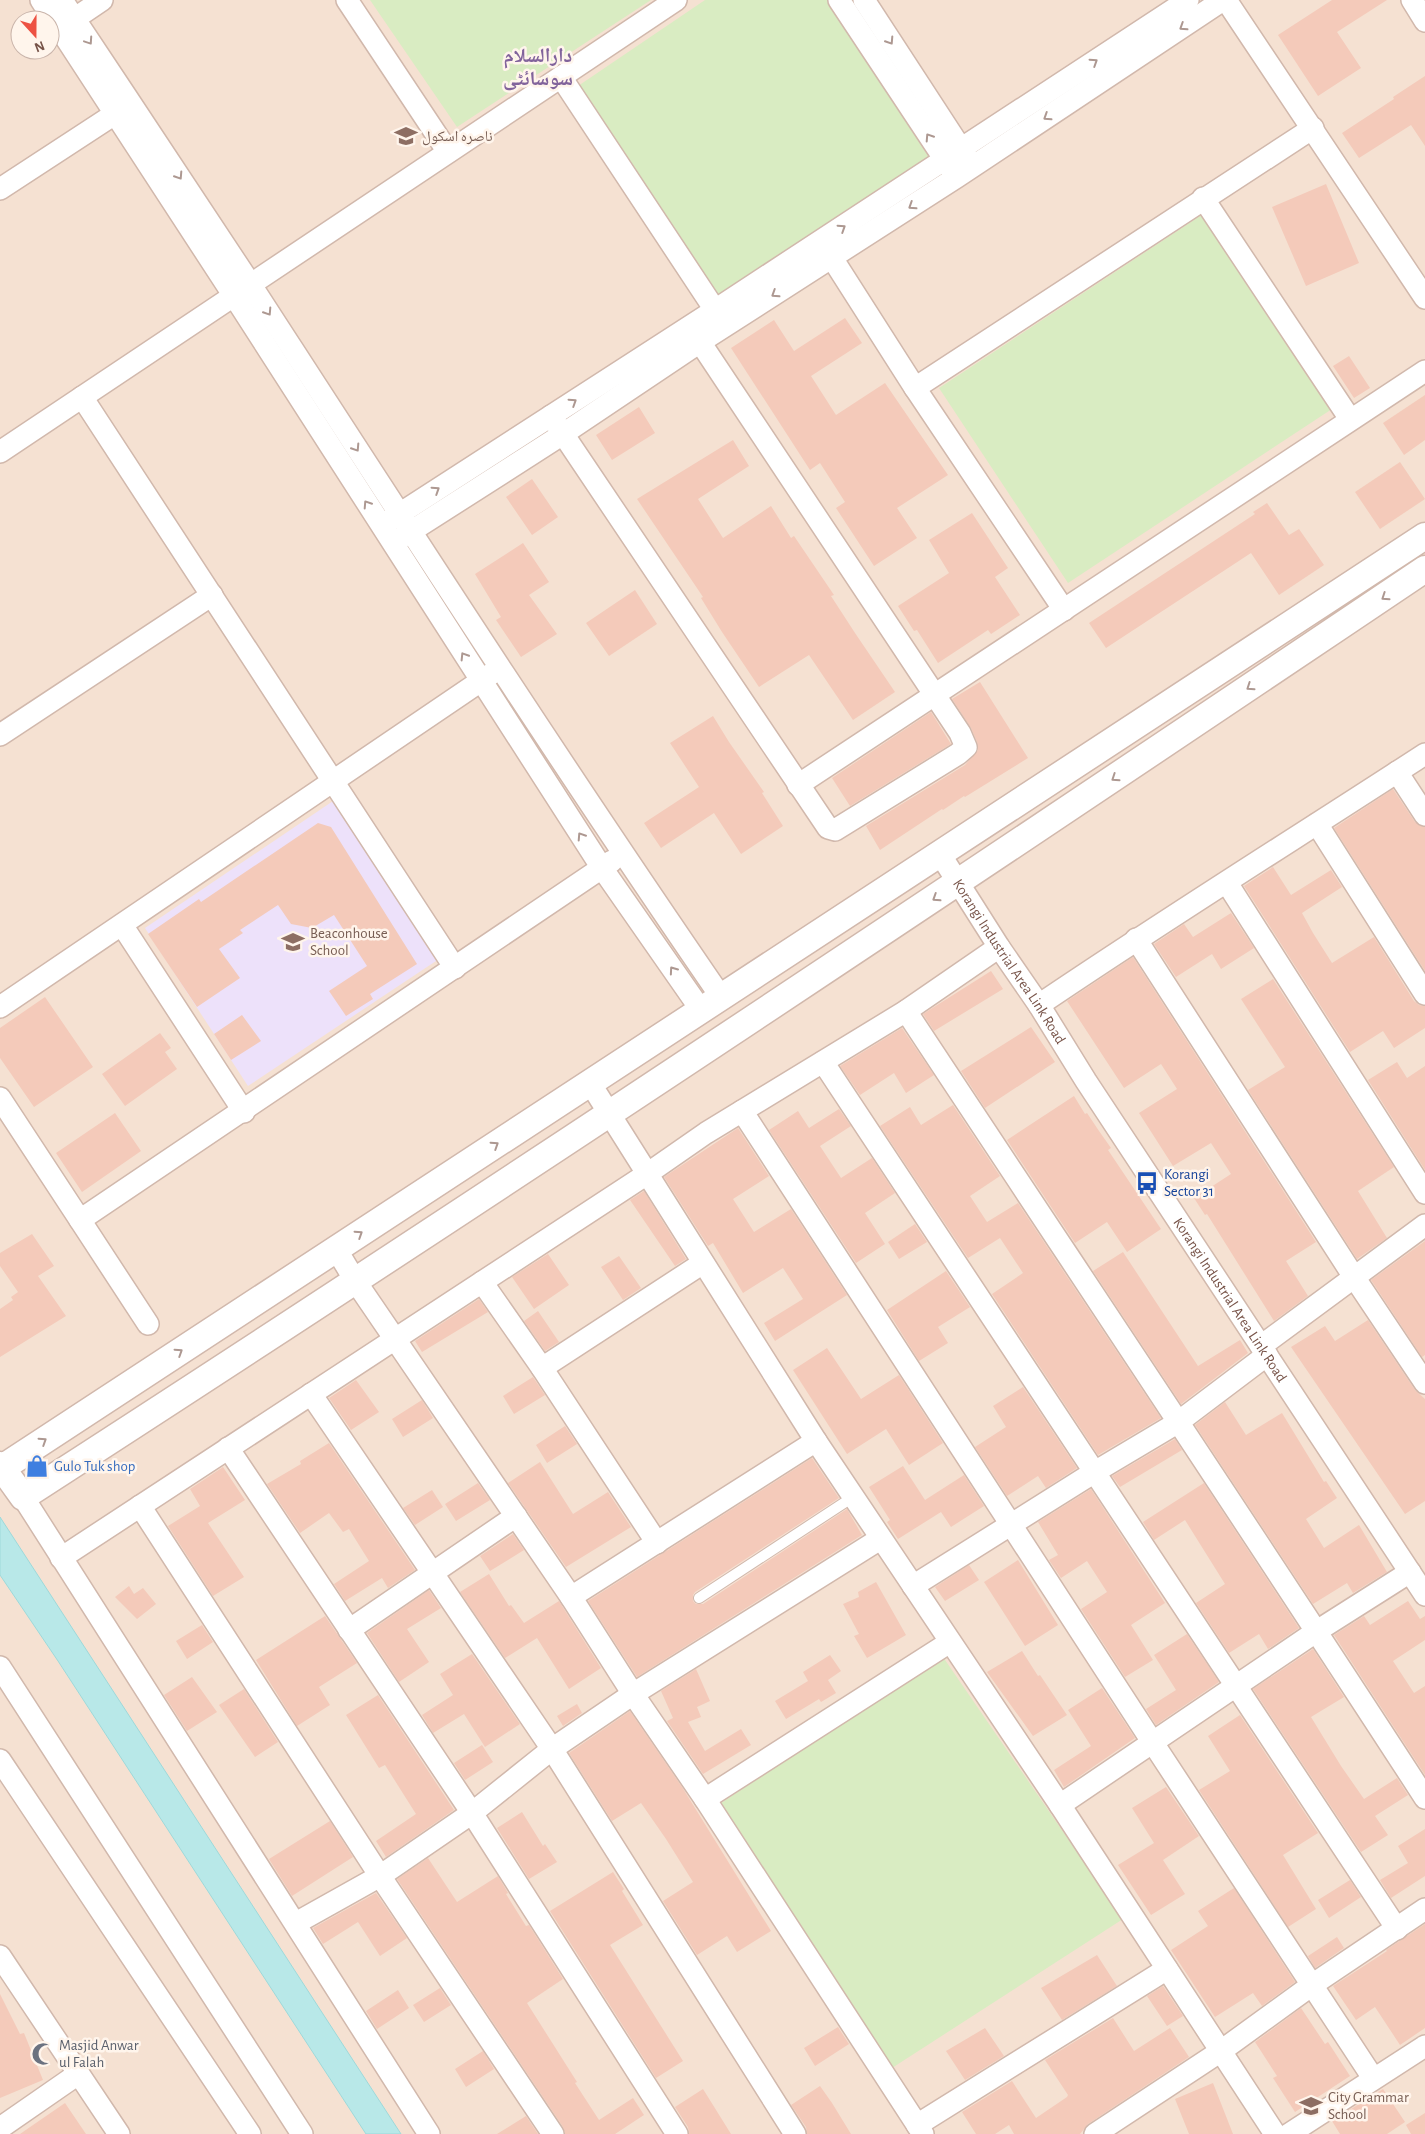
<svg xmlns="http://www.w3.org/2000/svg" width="1425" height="2134" font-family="'Alegreya Sans','Noto Naskh Arabic',sans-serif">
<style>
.residential{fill:#f5e1d2;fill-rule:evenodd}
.education{fill:#ede1fa}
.green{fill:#d9ecc2}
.water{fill:#b8e8e8;stroke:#9dd9da}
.building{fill:#f4caba}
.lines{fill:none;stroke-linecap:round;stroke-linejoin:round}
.service-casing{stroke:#d1b8ac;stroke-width:12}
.minor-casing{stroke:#d1b8ac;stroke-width:24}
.tertiary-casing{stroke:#d1b8ac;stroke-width:29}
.service{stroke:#fff;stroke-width:10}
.minor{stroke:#fff;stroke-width:21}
.tertiary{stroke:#fff;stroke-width:26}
.oneway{stroke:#ad9891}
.labels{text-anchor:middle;stroke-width:5;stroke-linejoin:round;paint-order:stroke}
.education-label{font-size:15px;fill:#785e54;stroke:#fff5ec;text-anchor:start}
.street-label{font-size:15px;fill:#775348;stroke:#fff5ec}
.transit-label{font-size:15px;fill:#164399;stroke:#fff5ec;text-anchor:start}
.shop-label{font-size:15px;fill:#366cbe;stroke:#fff5ec;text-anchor:start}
.worship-label{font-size:15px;fill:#5b616d;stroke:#fff5ec;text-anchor:start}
.district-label{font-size:20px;font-weight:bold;fill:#81639b;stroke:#fff5ec}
</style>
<rect width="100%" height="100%" fill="#fdf0e4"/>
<path class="residential" d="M0,0H1425V2134H0ZM20,20H50V50H20Z"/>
<path class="education" d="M339,797L442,957L248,1086L145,928Z"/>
<path class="green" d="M370,0H651L457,127Z
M705,0H828L930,159L718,295L578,86Z
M1203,214L1332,409L1068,583L939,388Z
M943,1657L1123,1919L892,2068L721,1803Z"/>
<path class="water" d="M0,1517L401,2134H366L58,1661L0,1575Z"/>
<path class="building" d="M1332,0H1387L1337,32L1361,68L1318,96L1278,35Z
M1425,76V146L1411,125L1359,158L1342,133L1394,99L1393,97Z
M1326,184L1359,263L1306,286L1272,207Z
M845,318L862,343L811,376L836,415L885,383L948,475L897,508L917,538L874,566L836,508L845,502L820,463L810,470L731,348L774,320L794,351Z
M1349,356L1370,388L1354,398L1333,366Z
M1425,395V440L1404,455L1383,423Z
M639,407L655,433L612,460L596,435Z
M733,440L749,466L698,499L723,538L771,506L791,538L794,536L834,595L831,596L855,633L895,692L853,720L809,655L759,687L722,632L701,598L703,597L637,499Z
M1400,462L1425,499L1380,529L1355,492Z
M532,479L558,517L532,535L506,497Z
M1267,503L1289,535L1299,529L1324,565L1279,595L1251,553L1106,648L1089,623L1255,514L1253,512Z
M972,513L1008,568L995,577L1020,615L991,634L988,630L938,663L917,630L914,631L898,606L949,573L929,540Z
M523,543L549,582L529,595L557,634L521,657L496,620L501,617L475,574Z
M635,590L657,624L609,656L586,623Z
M980,682L1028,758L965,797L964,796L943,810L942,809L880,850L866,826L965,765L978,750L977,742L971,728L952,699Z
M931,712L951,744L850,806L832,778Z
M713,716L729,742L764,792L762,793L783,826L741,854L714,813L661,848L644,823L699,787L670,743Z
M1393,789L1415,822L1425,827V971L1334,828Z
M318,823L331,827L417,964L370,994L373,999L346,1016L329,991L367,966L334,915L312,928L291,924L278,905L240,930L243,933L219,949L240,978L197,1007L148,934L199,899L201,902Z
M1273,867L1291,895L1331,870L1342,887L1302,913L1313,933L1332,963L1374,937L1414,1001L1419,1005L1425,1006V1028L1394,1048L1383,1031L1350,1052L1244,886Z
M1231,913L1254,948L1221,969L1212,954L1176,977L1154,944L1184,924L1193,937Z
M1133,957L1316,1242L1286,1261L1308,1296L1274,1321L1207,1214L1205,1215L1194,1198L1231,1174L1211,1143L1173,1166L1139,1113L1177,1089L1161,1064L1124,1088L1067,1001Z
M991,971L1003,989L934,1031L923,1014Z
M1273,979L1394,1167L1358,1191L1387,1238L1357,1259L1248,1090L1285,1067L1241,999Z
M45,997L93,1067L34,1107L0,1058V1028Z
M242,1015L261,1041L231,1060L214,1034Z
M1031,1027L1055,1062L985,1108L961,1071Z
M902,1028L934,1075L906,1093L894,1073L860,1095L840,1066Z
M160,1033L171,1048L165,1052L177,1069L125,1106L102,1074Z
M1397,1062L1407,1078L1425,1066V1170L1368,1080Z
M1074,1096L1085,1114L1087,1113L1099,1131L1111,1148L1108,1150L1161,1229L1127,1252L1107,1222L1075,1243L1007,1140Z
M953,1105L1000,1176L970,1196L987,1222L1018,1203L1161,1418L1098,1455L992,1294L1023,1273L1000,1238L968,1258L880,1126L910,1107L921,1125Z
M839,1109L851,1126L820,1146L841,1178L872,1158L895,1193L865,1213L885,1244L856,1263L769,1130L798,1111L809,1128Z
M115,1113L141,1151L82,1192L56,1153Z
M738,1128L769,1176L733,1199L754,1232L791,1209L847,1295L775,1341L764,1323L803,1299L783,1268L743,1293L713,1243L708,1246L664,1177Z
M644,1191L686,1259L675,1266L630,1200Z
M915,1224L927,1242L899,1259L888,1242Z
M32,1234L54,1266L38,1276L66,1316L0,1357V1309L13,1300L11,1297L18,1292L0,1266V1253Z
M1425,1241V1355L1422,1357L1371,1280Z
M1123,1252L1198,1366L1240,1340L1248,1353L1181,1404L1093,1271Z
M548,1254L569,1285L534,1309L512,1277Z
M619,1256L641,1288L623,1300L601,1267Z
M946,1271L970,1307L938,1327L948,1343L919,1361L887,1310Z
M479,1299L488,1312L422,1352L415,1341Z
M538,1311L559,1342L545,1351L524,1321Z
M1368,1320L1415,1390L1425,1399V1501L1405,1514L1291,1347L1325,1326L1335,1341Z
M827,1348L861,1399L899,1375L943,1443L909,1465L886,1429L847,1454L793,1370Z
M533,1377L545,1395L514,1414L503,1396Z
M356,1380L379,1412L351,1430L329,1398Z
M1023,1387L1077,1468L1046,1488L1038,1476L1007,1496L975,1447L1006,1427L993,1406Z
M422,1400L433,1418L403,1437L392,1419Z
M1225,1402L1246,1435L1282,1413L1324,1482L1326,1481L1337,1498L1306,1519L1324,1548L1359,1525L1387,1572L1353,1593L1347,1583L1313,1604L1195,1425Z
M565,1426L577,1444L547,1463L536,1445Z
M1175,1439L1182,1450L1120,1487L1112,1476Z
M329,1443L415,1570L388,1588L382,1578L345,1601L334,1584L369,1561L349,1529L343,1532L329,1513L300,1533L267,1484L301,1464L300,1461Z
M812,1458L839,1498L695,1592L693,1595V1601L696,1604H703L847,1509L862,1535L637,1677L588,1601Z
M540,1462L573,1514L608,1492L631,1527L566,1567L508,1483Z
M903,1466L925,1500L964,1475L984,1506L951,1527L941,1512L898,1539L887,1522L890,1520L869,1487Z
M223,1467L245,1500L208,1523L244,1577L213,1596L168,1526L200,1506L190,1489Z
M478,1483L490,1500L456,1521L445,1504Z
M1204,1483L1299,1628L1268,1649L1259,1634L1229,1653L1196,1603L1225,1584L1185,1520L1154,1540L1143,1522Z
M1091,1489L1165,1603L1131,1625L1153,1660L1125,1677L1081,1609L1107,1592L1087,1561L1061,1578L1049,1560L1058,1555L1038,1522Z
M432,1490L443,1507L415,1525L403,1508Z
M513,1534L524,1550L490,1571L480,1556Z
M1018,1560L1058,1625L1025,1646L984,1582Z
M969,1565L979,1580L945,1601L935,1587Z
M489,1574L509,1606L511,1605L524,1623L559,1601L601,1668L569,1689L537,1638L505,1658L460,1592Z
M876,1582L906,1635L867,1658L854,1636L859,1634L843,1604L859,1597L858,1592Z
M129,1586L134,1594L143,1588L156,1604L137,1619L115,1597Z
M429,1590L441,1608L407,1629L429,1662L399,1682L367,1633Z
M1408,1601L1420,1619L1425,1616V1640L1393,1661L1414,1693L1425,1686V1775L1334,1635L1364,1616L1370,1625Z
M325,1616L357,1663L319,1687L330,1705L297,1726L256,1660Z
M202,1625L213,1642L187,1659L176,1641Z
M1187,1634L1219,1682L1156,1725L1146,1709L1176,1690L1154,1655Z
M1313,1649L1344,1697L1311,1717L1341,1766L1364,1799L1397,1778L1408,1795L1375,1816L1388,1835L1361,1852L1253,1689Z
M1022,1651L1038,1676L1040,1675L1067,1715L1033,1736L987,1672Z
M472,1654L520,1724L485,1747L464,1714L433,1733L422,1715L453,1695L440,1674Z
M830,1655L841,1671L828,1680L836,1693L821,1702L819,1699L786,1719L775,1701L808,1681L803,1672Z
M696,1669L710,1701L697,1707L701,1717L688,1722L705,1751L741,1729L751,1745L703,1774L667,1721L673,1718L661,1691Z
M192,1677L217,1712L187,1731L164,1695Z
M1102,1688L1135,1738L1064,1787L1054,1770L1091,1746L1068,1710Z
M244,1689L278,1742L255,1757L219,1705Z
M378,1695L454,1810L386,1857L376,1841L416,1814L385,1765L379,1768L346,1715Z
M577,1704L582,1713L563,1726L557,1716Z
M630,1711L682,1787L771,1931L737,1952L727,1936L697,1955L663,1901L693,1882L666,1839L641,1803L612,1821L569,1753Z
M1240,1715L1318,1833L1283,1855L1316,1909L1288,1927L1199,1790L1230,1771L1208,1736Z
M482,1745L493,1762L465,1780L454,1763Z
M1166,1787L1199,1836L1163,1860L1185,1894L1151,1915L1118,1865L1154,1843L1132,1808Z
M522,1812L543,1846L545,1844L557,1862L529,1879L497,1828Z
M330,1821L353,1857L292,1896L269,1859Z
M1425,1829V1876L1391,1898L1380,1880L1408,1863L1398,1846Z
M428,1858L457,1902L498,1876L508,1893L506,1894L526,1926L529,1925L563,1979L527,2003L577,2082L575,2083L599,2120L633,2098L644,2115L615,2134H565L563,2127L397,1879Z
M613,1872L624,1889L622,1891L643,1925L610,1945L683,2061L656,2078L550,1911Z
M1350,1880L1361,1897L1329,1918L1318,1900Z
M1234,1888L1295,1982L1262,2006L1253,1993L1215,2017L1171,1950L1208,1926L1198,1911Z
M376,1893L407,1938L380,1956L358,1922L323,1944L313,1928Z
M1425,1924V2028L1400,2045L1375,2007L1356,2020L1333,1986L1387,1951L1386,1950Z
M1337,1937L1344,1948L1315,1968L1308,1956Z
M1097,1955L1117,1986L1062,2020L1041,1988Z
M1163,1986L1183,2016L1167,2026L1147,1996Z
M440,1988L451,2005L424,2022L413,2005Z
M398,1990L409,2008L377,2029L366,2011Z
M0,1994L20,2034L24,2033L43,2080L0,2098Z
M1301,2008L1325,2044L1328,2042L1350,2076L1295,2112L1273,2078L1277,2076L1255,2042Z
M1113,2018L1134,2051L1170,2028L1189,2057L1088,2124L1080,2134H1014L1009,2125L995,2134H976L962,2112L1012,2081L1036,2118L1067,2097L1068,2095L1045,2060Z
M838,2027L849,2044L815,2066L804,2048Z
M985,2028L1004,2056L965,2080L946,2051Z
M483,2051L494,2069L466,2087L455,2069Z
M1213,2083L1233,2134H1189L1175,2099Z
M820,2086L832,2103L851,2134H807L806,2127L791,2105Z
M703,2089L731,2134H689L688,2127L675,2107Z
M1383,2089L1405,2122L1387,2134H1340L1332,2121Z
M65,2103L86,2134H20L33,2125Z
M1425,2113V2134H1411L1406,2125Z
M526,2116L538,2134H497Z"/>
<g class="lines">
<defs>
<path id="service" d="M699,1598L853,1497"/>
<g id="minor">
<path d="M41,0L234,296L602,868L701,1010"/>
<path d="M62,0C125,95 189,190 251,285C406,524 560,763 721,997"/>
<path d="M347,0L448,152"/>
<path d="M839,0L953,172"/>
<path d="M864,0L969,161"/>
<path d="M1226,0L1425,298"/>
<path d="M1412,0L1425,21"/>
<path d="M74,19L102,0"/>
<path d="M561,77L723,322"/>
<path d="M0,189L127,106"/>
<path d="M1203,198L1350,419"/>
<path d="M825,247L915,388"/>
<path d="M82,397L455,968"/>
<path d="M551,416L828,828L835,830L958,754L966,747L960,733L690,327"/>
<path d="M0,452L676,0"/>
<path d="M387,522L715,310L1188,0"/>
<path d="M399,539L563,434L700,342L957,177L1223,0"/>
<path d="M1064,610L915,388L1313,128"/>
<path d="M0,735L212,595"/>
<path d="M1397,772L1425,815"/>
<path d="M798,785L1425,371"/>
<path d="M1317,824L1425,994"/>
<path id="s1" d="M940,854L999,947L1039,1005L1086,1081L1425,1595"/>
<path d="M1227,883L1425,1193"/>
<path d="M122,925L244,1112"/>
<path d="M1136,939L1354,1277L1425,1383"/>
<path d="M1039,1005C1166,919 1296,838 1425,754"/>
<path d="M0,1007L491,674"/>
<path d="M906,1011C1079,1273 1254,1534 1425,1798"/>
<path d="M823,1062L1397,1929"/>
<path d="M590,1083L816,1441L1060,1805L1275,2134"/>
<path d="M0,1098L80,1220L612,861"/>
<path d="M742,1111L1153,1743L1373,2078"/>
<path d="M80,1220L148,1324"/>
<path d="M336,1249L356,1282L571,1597L633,1694L705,1799L923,2134"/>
<path d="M482,1282L542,1368L657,1543"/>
<path d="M1261,1346L1425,1225"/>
<path d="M542,1368L703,1263"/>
<path d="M311,1394L552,1749L795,2134"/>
<path d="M228,1448L472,1813L677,2134"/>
<path d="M23,1497L429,2134"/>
<path d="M140,1506L380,1876L553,2134"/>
<path d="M61,1558L647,1174L706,1133L906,1011L999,947"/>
<path d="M913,1586L1093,1473L1177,1423L1267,1355"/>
<path d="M571,1597L816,1441"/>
<path d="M349,1630L516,1516"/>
<path d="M0,1667L302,2134"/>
<path d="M0,1760L250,2134"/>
<path d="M705,1799L950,1642"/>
<path d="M1060,1805L1317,1631L1410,1572"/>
<path d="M296,1923L380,1876L472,1813L552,1749L633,1694L880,1539"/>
<path d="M0,1956L119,2134"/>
<path d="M917,2125L1167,1969"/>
<path d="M0,2128L78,2074"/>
<path d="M1095,2134L1221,2051L1312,1985L1425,1909"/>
<path d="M1289,2134L1425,2046"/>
</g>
<path id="tertiary" d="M0,1465L23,1497C494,1193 960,882 1425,569
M2,1468L1425,536"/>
</defs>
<use href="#service" class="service-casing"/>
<use href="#minor" class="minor-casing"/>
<use href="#tertiary" class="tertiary-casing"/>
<use href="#service" class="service"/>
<use href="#minor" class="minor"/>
<use href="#tertiary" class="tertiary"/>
</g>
<defs><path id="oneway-chevron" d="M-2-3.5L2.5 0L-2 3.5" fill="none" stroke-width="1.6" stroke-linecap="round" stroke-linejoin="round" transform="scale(1.25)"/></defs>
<g class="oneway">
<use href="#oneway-chevron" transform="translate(1183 27) rotate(147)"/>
<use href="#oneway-chevron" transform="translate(89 41) rotate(56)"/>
<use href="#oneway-chevron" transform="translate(890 41) rotate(57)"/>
<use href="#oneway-chevron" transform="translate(1094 62) rotate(-33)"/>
<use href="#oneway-chevron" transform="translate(1047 117) rotate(147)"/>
<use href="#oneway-chevron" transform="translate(929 137) rotate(-123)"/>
<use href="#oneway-chevron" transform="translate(179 176) rotate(57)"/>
<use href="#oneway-chevron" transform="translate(912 206) rotate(147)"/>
<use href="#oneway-chevron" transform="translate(842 228) rotate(-33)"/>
<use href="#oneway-chevron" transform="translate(775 294) rotate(147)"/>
<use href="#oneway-chevron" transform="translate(268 312) rotate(57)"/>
<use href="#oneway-chevron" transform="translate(573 402) rotate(-33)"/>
<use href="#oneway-chevron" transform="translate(356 448) rotate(57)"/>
<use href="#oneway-chevron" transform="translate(436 490) rotate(-33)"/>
<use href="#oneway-chevron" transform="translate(367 504) rotate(-123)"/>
<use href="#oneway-chevron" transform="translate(1385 597) rotate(146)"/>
<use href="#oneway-chevron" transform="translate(464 656) rotate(-122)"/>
<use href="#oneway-chevron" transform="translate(1250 687) rotate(146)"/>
<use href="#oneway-chevron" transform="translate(1115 778) rotate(146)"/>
<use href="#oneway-chevron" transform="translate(581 836) rotate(-123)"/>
<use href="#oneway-chevron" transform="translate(936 898) rotate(147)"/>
<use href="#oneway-chevron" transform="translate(673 970) rotate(-125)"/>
<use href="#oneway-chevron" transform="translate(495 1145) rotate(-33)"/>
<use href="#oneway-chevron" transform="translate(359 1234) rotate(-33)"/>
<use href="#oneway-chevron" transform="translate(179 1352) rotate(-33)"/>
<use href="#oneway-chevron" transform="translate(43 1441) rotate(-33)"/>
</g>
<defs>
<symbol id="school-bare" viewBox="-9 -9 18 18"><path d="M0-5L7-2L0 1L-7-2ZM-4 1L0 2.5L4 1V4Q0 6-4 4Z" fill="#8d6e63" stroke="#fff5ec" stroke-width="2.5" paint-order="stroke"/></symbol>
<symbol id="bus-bare" viewBox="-9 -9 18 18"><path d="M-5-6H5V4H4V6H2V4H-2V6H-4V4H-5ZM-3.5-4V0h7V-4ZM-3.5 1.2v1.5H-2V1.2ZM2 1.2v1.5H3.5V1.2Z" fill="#1a4fb4" stroke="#fff5ec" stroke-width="2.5" paint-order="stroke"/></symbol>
<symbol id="shop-bare" viewBox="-9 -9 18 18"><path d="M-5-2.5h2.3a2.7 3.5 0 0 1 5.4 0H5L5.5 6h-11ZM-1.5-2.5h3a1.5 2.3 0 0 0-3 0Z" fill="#3f7fe0" stroke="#fff5ec" stroke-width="2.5" paint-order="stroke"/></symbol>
<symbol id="mosque-bare" viewBox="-9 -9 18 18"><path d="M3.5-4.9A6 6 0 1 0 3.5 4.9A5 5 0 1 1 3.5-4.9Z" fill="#6b7280" stroke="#fff5ec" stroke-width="2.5" paint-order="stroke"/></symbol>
</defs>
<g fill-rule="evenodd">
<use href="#school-bare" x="390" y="120" width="32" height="32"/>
<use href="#school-bare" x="277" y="926" width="32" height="32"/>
<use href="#bus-bare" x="1131" y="1167" width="32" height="32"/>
<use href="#shop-bare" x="21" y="1450" width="32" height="32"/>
<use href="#mosque-bare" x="27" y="2038" width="32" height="32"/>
<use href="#school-bare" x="1295" y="2090" width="32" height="32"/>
</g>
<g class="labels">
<g class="education-label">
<text x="422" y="141">ناصرہ اسکول</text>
<text x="310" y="938">Beaconhouse<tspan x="310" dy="17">School</tspan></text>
<text x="1328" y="2102">City Grammar<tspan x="1328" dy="17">School</tspan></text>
</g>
<g class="street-label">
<text dy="5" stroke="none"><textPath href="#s1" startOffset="128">Korangi Industrial Area Link Road</textPath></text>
<text dy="5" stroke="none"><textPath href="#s1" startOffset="532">Korangi Industrial Area Link Road</textPath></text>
</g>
<g class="transit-label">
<text x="1164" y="1179">Korangi<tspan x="1164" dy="17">Sector 31</tspan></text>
</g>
<g class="shop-label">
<text x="54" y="1471">Gulo Tuk shop</text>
</g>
<g class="worship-label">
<text x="59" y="2050">Masjid Anwar<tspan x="59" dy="17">ul Falah</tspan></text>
</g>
<g class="district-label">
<text x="538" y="62">دارالسلام<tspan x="538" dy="23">سوسائٹی</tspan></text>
</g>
</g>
<g transform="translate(35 35) rotate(159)"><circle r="24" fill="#fff5ec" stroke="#c9b4aa"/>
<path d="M0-4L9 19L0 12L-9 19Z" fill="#ed5243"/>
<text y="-8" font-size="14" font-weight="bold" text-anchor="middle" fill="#775348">N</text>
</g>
</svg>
